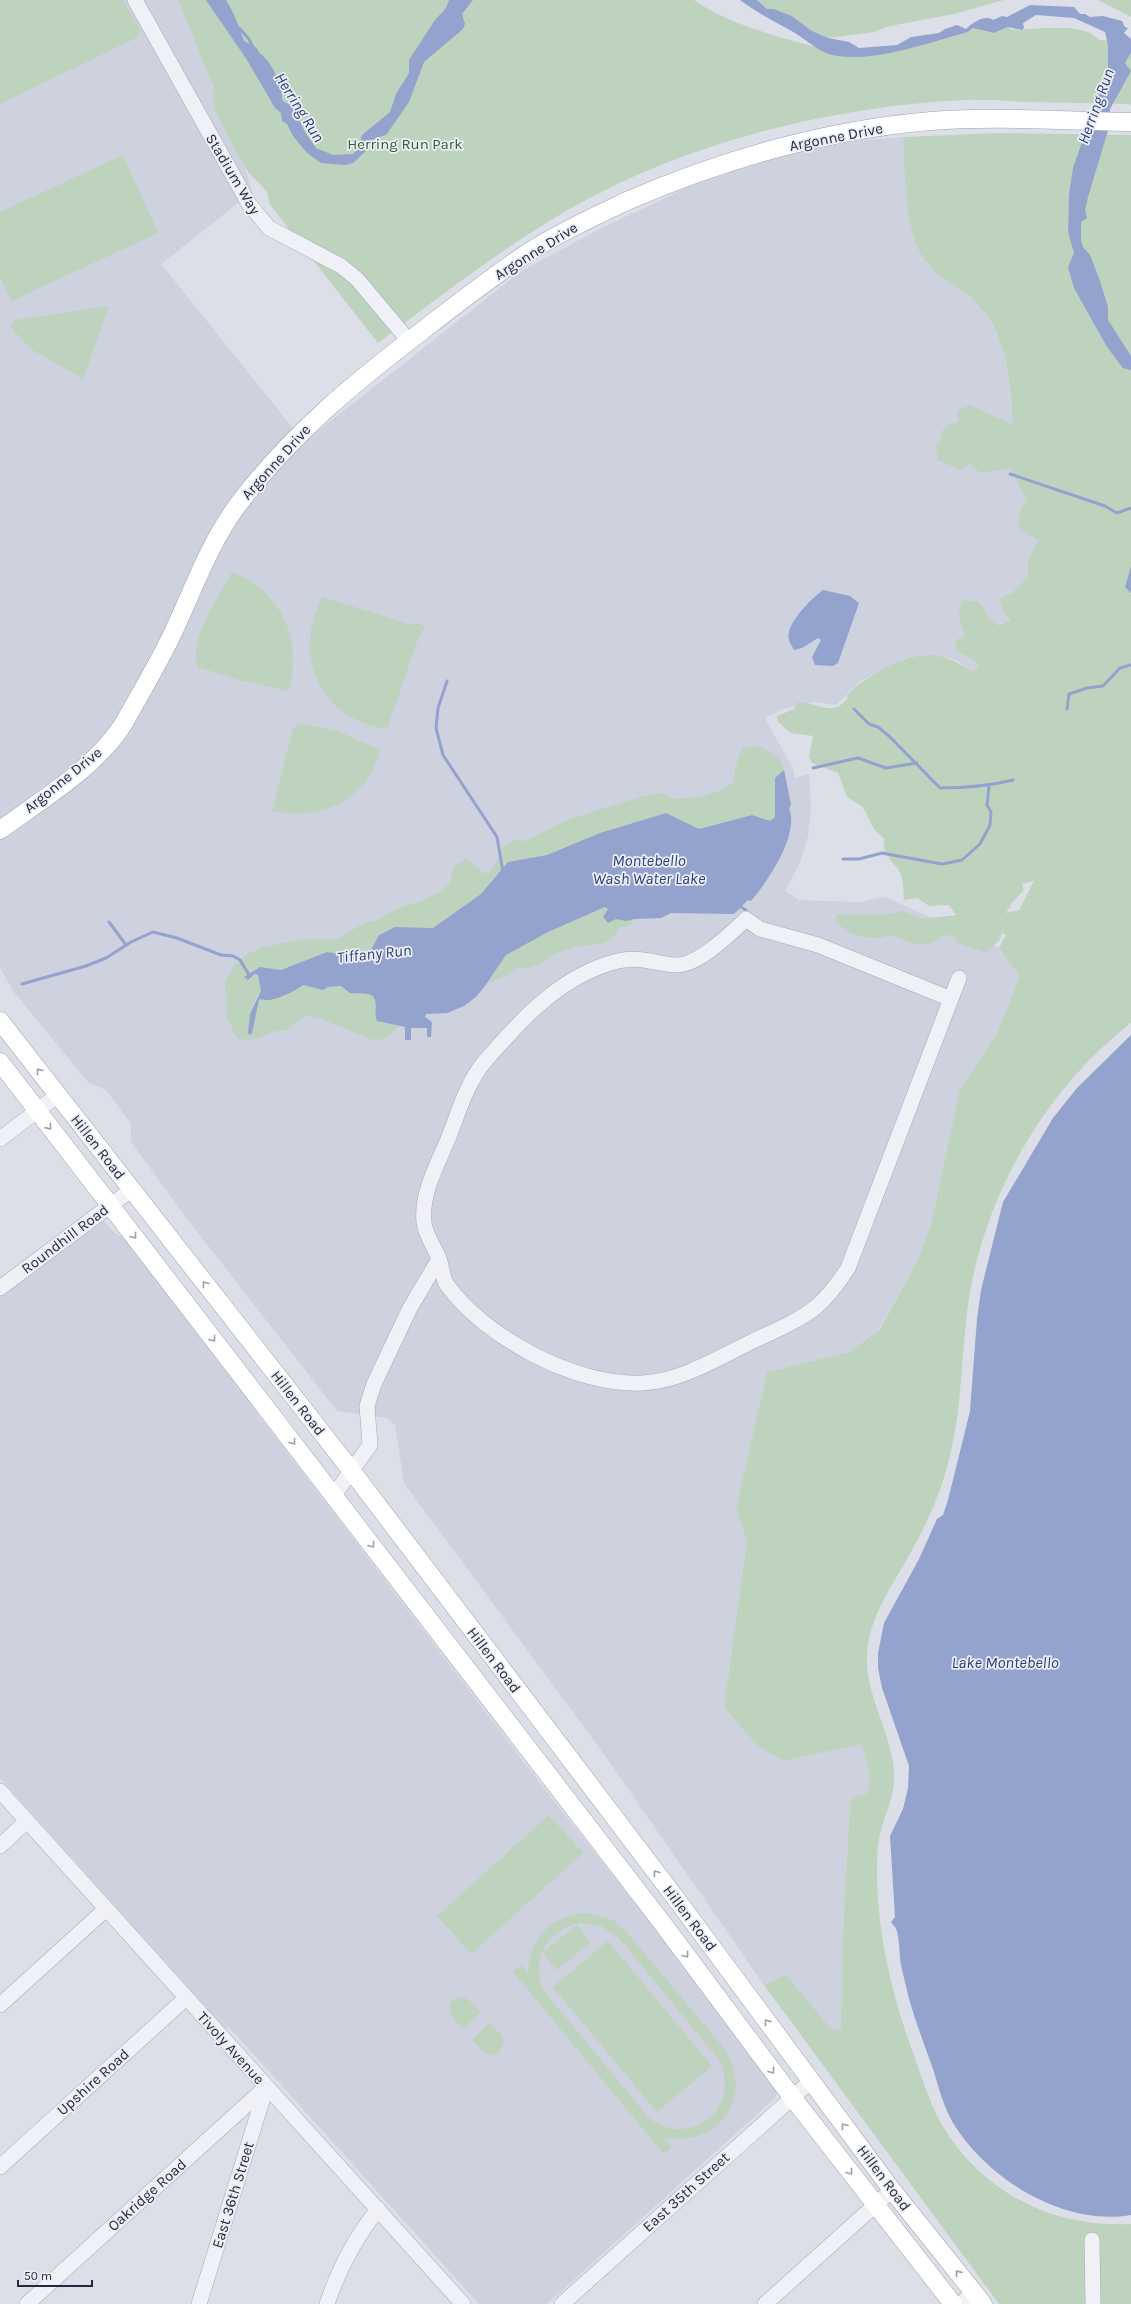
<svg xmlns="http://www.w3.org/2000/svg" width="1131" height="2304" font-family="Karla,sans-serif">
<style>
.built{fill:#ced1de}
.green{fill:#bed3bd;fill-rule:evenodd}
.water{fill:#94a3cd}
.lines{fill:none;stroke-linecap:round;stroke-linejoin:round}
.stream{stroke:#94a3cd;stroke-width:3}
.minor-casing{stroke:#a6a8b6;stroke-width:16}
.major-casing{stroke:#9ba0b5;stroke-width:19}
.minor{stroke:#f0f1f6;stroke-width:15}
.major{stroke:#fff;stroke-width:18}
.oneway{stroke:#9d9fa9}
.labels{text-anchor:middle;stroke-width:3.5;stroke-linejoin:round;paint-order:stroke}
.street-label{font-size:15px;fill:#252940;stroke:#eceef6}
.park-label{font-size:15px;fill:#315d32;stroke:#eceef6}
.water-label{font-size:16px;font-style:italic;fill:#2b3d78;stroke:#eceef6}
</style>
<rect width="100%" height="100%" fill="#dddfe8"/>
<path class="built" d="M0,0H178L243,159L252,192L161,264L304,442L523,270L598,230L690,186L777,157L854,141L903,137L908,209L914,238L927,264L977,303L988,318L999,338L1008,371L1016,460L1046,524L1012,632L973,673L958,661L946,657L918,655L904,659L861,681L836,705L813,702L783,709L765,718L793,769L795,778L809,774L811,807L808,836L800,863L785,891L799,900L860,902L885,897L999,948L1020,977L997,1033L959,1092L931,1225L917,1261L879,1329L849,1352L767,1372L736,1508L747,1541L724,1707L784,1761L862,1744L870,1777L868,1793L850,1802L842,1952L841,2029L832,2030L786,1976L764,1985L606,1757L404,1483L395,1425L387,1418L337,1411L188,1220L131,1142V1124L106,1090L88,1082L13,991L0,968Z
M103,1220L116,1234L122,1236L536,1778L655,1929L777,2092L775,2098L547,2304H479L229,2027L225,2028L0,1778V1297Z"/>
<path class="green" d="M0,0H123L140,30L136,38L0,104Z
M178,0H694C722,21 774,36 809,45C824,48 834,57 849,57C890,55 929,42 968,32L973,28L994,33L1008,27L1013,30C1034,30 1084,21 1099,40L1131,43V106L1128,104C1094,103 1060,103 1026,102C1006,101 985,99 965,100C832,106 684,143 568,210C501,249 439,297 378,343L270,205L267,192L249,173L237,154L214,108V88Z
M757,0H1004L954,14L890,26L874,32L828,38L812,31L792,16L774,9H767Z
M1098,0H1131V17Z
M996,133L1131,135V1023C1046,1089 986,1192 969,1298C960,1360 963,1421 943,1481C935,1505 924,1529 911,1552C893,1585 869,1616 867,1655C865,1696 892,1733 894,1772C896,1795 885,1813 880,1834C877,1848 877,1863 877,1877C878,1935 892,1995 912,2050C921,2074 928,2100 941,2123C981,2192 1052,2228 1131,2224V2304H999L764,1985L786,1975L832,2030L841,2029L842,1952L850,1802L857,1796L868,1793L870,1777L862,1744L784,1761L758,1746L724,1707L747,1541L736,1508L767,1372L849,1352L880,1329L917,1261L931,1225L959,1092L997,1033L1020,977L999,948L1006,935L1002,933L999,941L985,952L958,943L955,936L944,935C922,953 914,941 892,936C888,935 884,937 880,938C861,939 849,934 835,921L837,914L885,915L902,911L921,919L956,915L949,905L929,906L917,898L904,900C903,893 904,885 902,878C900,865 881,858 884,839L874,829L863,807L847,797L838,773L812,763L809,757L813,736L791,733L778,722L777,716L794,709L797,703C810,700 824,712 837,707C841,706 843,702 847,700L848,694C859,683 871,676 885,668C920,650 941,650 973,672L979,666L973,659L955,650L956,640L966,635C959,621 956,614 963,601H977L984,608L988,618L999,626L1011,620L1004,613L1000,599L1012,593L1029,576C1025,563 1032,552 1039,541L1017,527L1021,508L1027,500L1010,468L980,473L970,463L961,470L938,460L936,445L941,441V432L949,425L959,422L957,411L970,405L1013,425C1009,379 1009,333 972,299C958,287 939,278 927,263C903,233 906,174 903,137ZM1034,881L1019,910L1006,913L1012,903L1024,890L1022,884Z
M123,155L158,233L11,301L0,277V212Z
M109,306L83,379L29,348L11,327L15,320Z
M232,572C281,590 304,641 288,691L239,680L198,667C188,641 219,595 232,572Z
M322,597L413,625L419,623L424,626V630L419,636L387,729C320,719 292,656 322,597Z
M300,723L340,732L380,750C367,801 321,821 272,811L293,728Z
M759,746L780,759L784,769L775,778V817L770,821L752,815L699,829L666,813L600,833L547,855L508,862L481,894L433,928L395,927L379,935L371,950L357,957L327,952L281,970L260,967L255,970L253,977L256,974L259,976L261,991L254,1002L249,1021L252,1033L257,1004L261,999C270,1004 296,992 303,985L318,989L341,986L350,993L368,994L373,996L377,1008L375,1017L387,1024L400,1026L385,1039L373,1040L324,1020L305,1015L287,1030C267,1029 256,1046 236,1037L227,1017L225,981L235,965L245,955L261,948L302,939H337L366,922L375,921L397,909L423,900L440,892L451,882C451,870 454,864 466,859L485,874L494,868L503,847L513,840L525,841L567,820L640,797L660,793L675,799L701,797L720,791L734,782L735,768L742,748Z
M605,907L608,908L605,912C615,919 622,922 634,919L631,925L619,928L612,939L600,944L573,947L554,954L541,964L528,968L519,967L505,976L488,983L506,955L548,932Z
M549,1815L583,1853L471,1954L437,1916Z
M588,1913L613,1920L626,1931L723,2047C756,2094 720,2147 665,2138L672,2147L664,2154L513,1972L521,1965L528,1973C528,1938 553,1914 588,1913ZM580,1923L601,1926L619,1938L719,2060C742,2107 692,2150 649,2118L544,1991C530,1960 547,1929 580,1923Z
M577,1925L591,1942L557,1970L544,1955V1951Z
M608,1941L712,2066L657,2112L553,1987Z
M463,1997L469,2000L481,2013L463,2029C455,2021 444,2012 453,2000Z
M490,2023L502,2036L504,2042L500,2052L494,2055L484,2052L472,2040Z"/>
<path class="water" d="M206,0H226C234,13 239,26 244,41L257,48C258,53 262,54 265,58C274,67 283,88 282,100L286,103L292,105L305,132L316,148L333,155L353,154L357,150L362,135L390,112L396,94L409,73V60L435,20L446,8L449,0H473L462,14L465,24L463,29L424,62L409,102L386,135L375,138L369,144L367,150L353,163L345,165L321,163L307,153L293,136L287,124L282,121L281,113L275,108L247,60Z
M740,0H757L767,9H774L792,16L812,31L828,38L849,42L859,48L897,45L911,37L939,33L945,29L957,25L966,29C972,23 985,14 993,20L1002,16L1007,17L1030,5L1074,7L1080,14H1085L1090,17L1103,16L1122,21L1125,27L1128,28L1124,33L1131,39V53L1125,63L1131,71L1110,109V124L1088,197L1085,210L1087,218L1081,222V241L1083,247L1090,255L1100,281L1108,307V320L1131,356V370L1123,368L1107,347L1074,288L1068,267L1074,253L1068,232L1069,195L1073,168L1098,96L1108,75V45L1105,32L1074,18L1036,15L1023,23L1024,28L1022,30L1008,27L994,33L973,28L968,32C931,42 876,62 837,56C821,54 808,41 795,33C776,22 757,13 740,0Z
M1131,566V593L1125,587Z
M823,590L850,596L859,603L838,663L833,666L815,665L812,657L821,640L818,638L802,648L794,650C791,644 787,639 789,632C792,618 812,598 823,590Z
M784,770L791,805L789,808C800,835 767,882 751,901L748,900L734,914L671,913L661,918L634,919L626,921L616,919L608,923L603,917L608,909L605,907L548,932L506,955L485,986L476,997L464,1006L447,1013L426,1014L425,1017L432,1022L431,1037H427V1028H411V1040H405V1027L377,1021C373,1013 379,1006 373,996L368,994L350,993L341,986L328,987L323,990L303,985C296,991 270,1004 261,999L259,1000L252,1033L250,1035L248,1033L250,1014L261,991L258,975L255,974L248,980L244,977L260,967L281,970L327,952L357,957L371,950L379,935L395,927L433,928L481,894L508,862L547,855L600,833L666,813L699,829L752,815L770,821L775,817V778Z
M1131,1035V2215C1064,2227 987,2179 953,2123C944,2107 939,2089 934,2072C925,2046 915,2021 908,1995C906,1985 903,1975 901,1965C899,1956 900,1934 895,1927C894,1925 892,1924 891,1922L895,1917L890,1836L903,1809L908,1788L909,1766L882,1688L878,1668V1653L884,1623L919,1559L937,1519L943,1515L948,1500L970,1411L977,1319L981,1290L1003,1202L1053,1118L1077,1088Z"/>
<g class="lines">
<path class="stream" d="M239,28L249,39L253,48
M1010,474L1105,506L1117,513L1131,508
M447,681L438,708L436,728L443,755L497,837L503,872
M854,709L869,724L878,727L889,736L940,788C965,788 989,786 1013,780
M1067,709L1069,694L1087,688L1103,686L1120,668L1131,665
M813,768L858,758L886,768L917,763
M843,859H859L882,853L942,864L962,860L980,844L990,825L991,812L987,805L989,786
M739,906L746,910
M109,922L126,945
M22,984L86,966L106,958L131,942L153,932L177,938L221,955L233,956L240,960L249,975"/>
<defs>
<path id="minor" d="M135,0L249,204L269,228L341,266L357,279L409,341
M951,999L818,945L760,929L746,919C730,934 697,967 674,965C655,963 637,956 618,961C561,975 523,1018 485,1061C467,1082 458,1114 448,1139C437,1165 421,1194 424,1222C425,1234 433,1245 438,1256C442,1264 442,1277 447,1285C486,1338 575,1386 643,1383C681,1381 718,1358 753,1341C774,1331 797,1322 816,1307C829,1296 839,1282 848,1268L959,978
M0,1139L58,1095
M0,1288L131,1190
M334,1495L370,1445L367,1406L374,1384L410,1308L439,1259
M0,1791L463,2304
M0,1846L27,1821
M0,2005L106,1909
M0,2167L186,1998
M1092,2240L1093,2304
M27,2304L266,2087
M199,2304L266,2088
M327,2304C339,2268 355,2238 378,2209
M562,2304L811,2081
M765,2304L892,2190
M961,2304L973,2292"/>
<path id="major" d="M0,830C41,800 97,767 124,723C139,696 155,669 169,641C192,594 208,544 240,502C292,434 355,382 422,331C458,303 494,275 532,250C562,231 595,216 627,201C724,159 825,130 931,121C997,116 1065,121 1131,122
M0,1021L351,1470L677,1900L892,2190L983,2304
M0,1062L663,1924L792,2097L953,2304"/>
</defs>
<use href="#minor" class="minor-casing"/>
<use href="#major" class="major-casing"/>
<use href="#minor" class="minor"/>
<use href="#major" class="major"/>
</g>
<defs><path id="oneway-chevron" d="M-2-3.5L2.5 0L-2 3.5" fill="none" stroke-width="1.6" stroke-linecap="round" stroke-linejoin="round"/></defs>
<g class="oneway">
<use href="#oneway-chevron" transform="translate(39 1071) rotate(-128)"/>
<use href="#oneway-chevron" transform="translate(49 1127) rotate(51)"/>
<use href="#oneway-chevron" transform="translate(134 1236) rotate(52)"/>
<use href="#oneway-chevron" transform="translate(205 1284) rotate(-128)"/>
<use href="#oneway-chevron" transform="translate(213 1339) rotate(52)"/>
<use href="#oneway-chevron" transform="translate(293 1442) rotate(52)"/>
<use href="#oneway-chevron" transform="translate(372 1545) rotate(53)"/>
<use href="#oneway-chevron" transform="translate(656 1873) rotate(-127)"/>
<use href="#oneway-chevron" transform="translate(686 1955) rotate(53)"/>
<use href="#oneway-chevron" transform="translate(767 2022) rotate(-127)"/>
<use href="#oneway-chevron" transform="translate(772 2071) rotate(53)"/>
<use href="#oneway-chevron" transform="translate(844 2126) rotate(-127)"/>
<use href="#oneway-chevron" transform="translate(850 2172) rotate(52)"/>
<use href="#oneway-chevron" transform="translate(958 2273) rotate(-129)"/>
</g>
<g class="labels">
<g class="street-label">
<text transform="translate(836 137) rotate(-11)" y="5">Argonne Drive</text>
<text transform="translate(233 174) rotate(59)" y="5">Stadium Way</text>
<text transform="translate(536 251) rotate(-32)" y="5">Argonne Drive</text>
<text transform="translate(276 462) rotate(-48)" y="5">Argonne Drive</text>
<text transform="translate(63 780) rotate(-39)" y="5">Argonne Drive</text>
<text transform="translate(98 1147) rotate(52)" y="5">Hillen Road</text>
<text transform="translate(65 1239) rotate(-37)" y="5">Roundhill Road</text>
<text transform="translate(298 1403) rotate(52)" y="5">Hillen Road</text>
<text transform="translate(494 1660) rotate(53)" y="5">Hillen Road</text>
<text transform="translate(690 1918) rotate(53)" y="5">Hillen Road</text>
<text transform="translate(231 2048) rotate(48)" y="5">Tivoly Avenue</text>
<text transform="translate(93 2082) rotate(-42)" y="5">Upshire Road</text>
<text transform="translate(884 2178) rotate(53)" y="5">Hillen Road</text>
<text transform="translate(686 2192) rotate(-42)" y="5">East 35th Street</text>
<text transform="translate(147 2195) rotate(-42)" y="5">Oakridge Road</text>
<text transform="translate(233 2195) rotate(-73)" y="5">East 36th Street</text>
</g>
<g class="park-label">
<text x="405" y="149">Herring Run Park</text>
</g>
<g class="water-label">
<text transform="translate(1095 106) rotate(-70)" y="6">Herring Run</text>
<text transform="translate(300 107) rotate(58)" y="6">Herring Run</text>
<text x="649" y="866">Montebello<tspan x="649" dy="18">Wash Water Lake</tspan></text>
<text transform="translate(374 953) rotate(-6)" y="6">Tiffany Run</text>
<text x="1005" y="1668">Lake Montebello</text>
</g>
</g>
<path d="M18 2280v6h74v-6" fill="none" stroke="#252940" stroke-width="2"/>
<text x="24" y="2280" font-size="12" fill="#252940" stroke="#eceef6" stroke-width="3" paint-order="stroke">50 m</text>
</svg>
